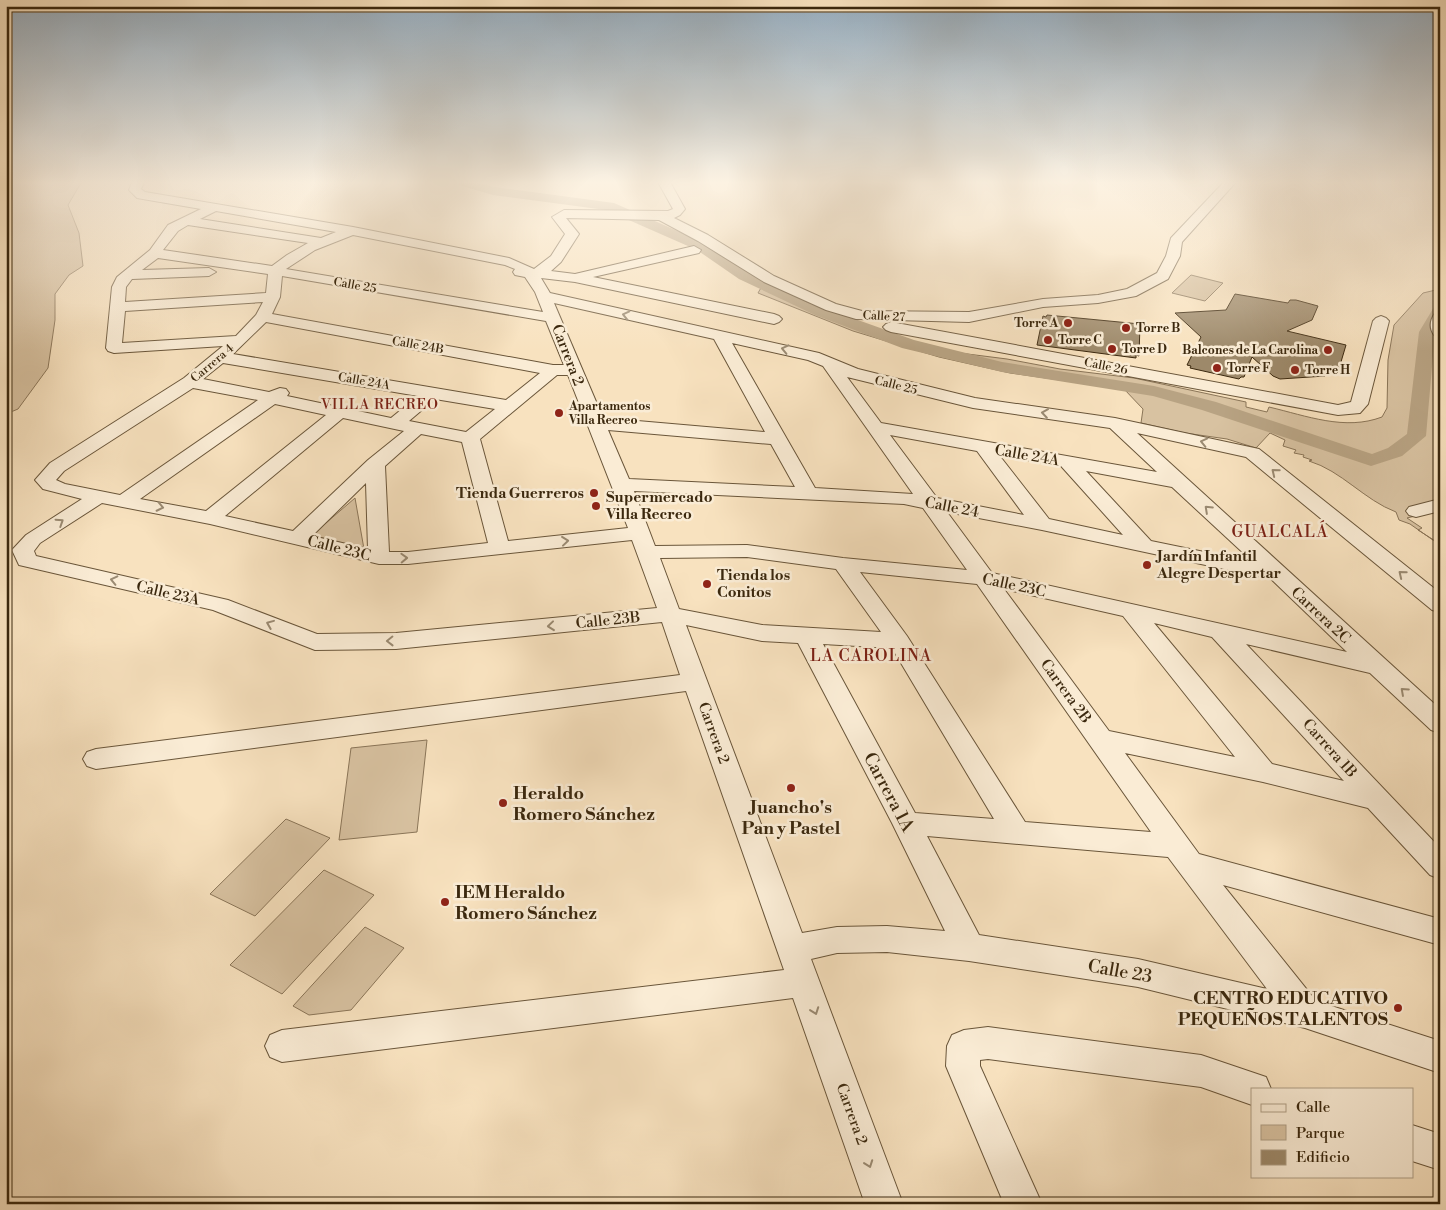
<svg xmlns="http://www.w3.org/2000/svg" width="1446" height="1210" font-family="'Libre Bodoni',serif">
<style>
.green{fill:#d8c2a1;stroke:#8a7558}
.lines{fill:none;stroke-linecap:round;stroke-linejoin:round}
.canal{fill:#b8a383;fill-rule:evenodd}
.building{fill:#9d896a;stroke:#3b280e}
.minor-casing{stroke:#6a563a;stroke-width:2}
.minor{fill:#faecd5;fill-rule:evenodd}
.oneway{stroke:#9a8a72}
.poi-dot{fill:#8f2418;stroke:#faecd5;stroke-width:2}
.labels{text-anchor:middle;stroke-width:5;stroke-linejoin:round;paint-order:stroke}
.far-street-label{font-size:12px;fill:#3b280e;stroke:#faecd5}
.far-poi-label{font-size:12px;font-weight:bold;fill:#3b280e;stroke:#faecd5;text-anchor:start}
.far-neighbourhood-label{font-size:14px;letter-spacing:1px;fill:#7a1f14;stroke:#faecd5}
.street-label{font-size:15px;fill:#3b280e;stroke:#faecd5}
.poi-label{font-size:15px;font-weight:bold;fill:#3b280e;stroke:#faecd5;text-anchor:start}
.neighbourhood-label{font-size:16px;letter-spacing:1px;fill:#7a1f14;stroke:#faecd5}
.near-street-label{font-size:18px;fill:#3b280e;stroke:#faecd5}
.near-poi-label{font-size:18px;font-weight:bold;fill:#3b280e;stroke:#faecd5;text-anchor:start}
</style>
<rect width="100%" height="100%" fill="#f8e2bf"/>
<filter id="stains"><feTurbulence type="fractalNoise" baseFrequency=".004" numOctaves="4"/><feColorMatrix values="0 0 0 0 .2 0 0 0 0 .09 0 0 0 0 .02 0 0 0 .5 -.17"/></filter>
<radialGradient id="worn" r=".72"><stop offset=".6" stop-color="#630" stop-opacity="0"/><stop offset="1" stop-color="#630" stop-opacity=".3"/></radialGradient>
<path class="green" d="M6,182H89L81,183L68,205L79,233L83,266L69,275L55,294V320L48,368L18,409L6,414Z
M1191,275L1223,283L1205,301L1172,293Z
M762,286L877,333L944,351L1007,359L1060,369L1134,378L1246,402V407L1267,412L1269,407C1307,416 1345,431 1382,417L1387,408L1388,360L1394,325L1423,293L1440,289L1437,372L1440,378V510L1407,518L1422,528L1418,530L1440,544V545L1410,524L1399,520L1396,512C1364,500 1342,471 1309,461L1312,460L1303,457L1304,455L1294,453L1296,450L1283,446L1285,440L1270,433L1256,448L1227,439L1185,433L1141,423L1143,409L1124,389L1010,373L939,357L853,331L758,293Z
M355,498L364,549L312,535Z
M427,740L417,832L339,840L351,748Z
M286,819L330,838L255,916L210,894Z
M324,870L374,895L282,994L230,965Z
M365,927L404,948L351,1010L309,1015L293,1006Z"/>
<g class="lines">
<path class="canal" d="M457,182H475L494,187L614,203L707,244L749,273L827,309L914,340L1002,362L1154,386L1216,402L1372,454L1388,448L1407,434L1419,332L1434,307L1440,305V324L1435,332L1426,436L1402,456L1371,466L1202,410L1153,396L1002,372L902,348L815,315L739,279L697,250L606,210L493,195L459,185Z"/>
</g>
<path class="building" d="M1235,294L1288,303L1290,300H1296L1318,306L1312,320L1287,331L1346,345L1338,372L1322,373L1325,376L1280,379L1273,376L1252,357L1244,377H1241L1239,379L1190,368L1191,366L1187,365L1201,337L1175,313L1226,310Z
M1047,315L1140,324L1139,356L1136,355V358L1037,345L1043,316L1046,317Z"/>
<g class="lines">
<defs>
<path id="minor" d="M132,182H144L141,189L145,192L353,227L509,258L534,269L551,256L565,234L552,217L564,210L668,211L673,209L658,182H670L685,209L680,215L674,218L708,235L774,276L836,304L862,311L969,312L1043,299L1098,295L1127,289L1157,273L1166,256L1171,238L1224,182H1236L1182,242L1180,256L1168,279L1136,296L1098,303L1043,307L969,322L856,319L826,310L764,282L698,241L659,220L566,218L579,234L561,262L551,271L575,274L694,246L701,250L699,253L593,277L774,314L779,316L782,319L779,322L774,324L575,282L541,278L550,293L819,353L858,369L975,398L1115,418L1259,449L1440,593V612L1432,610L1246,457L1137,433L1440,709V733L1431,730L1370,673L1246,644L1440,848V879L1430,875L1368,808L1263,782L1125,753L1199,854L1440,919V945L1223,885L1316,1001L1440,1041V1073L1305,1028L1138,987L969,961L887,952L837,953L811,959L903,1204H865L793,998L282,1062L270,1057L265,1046L270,1035L282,1030L784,970L686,691L96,769L87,766L83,759L87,752L96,749L680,675L662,622L396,649L315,650L213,610L19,565L12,550L26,535L82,499L43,489L35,480L50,463L184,378L223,346L114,353L108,351L106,348L112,287L117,277L150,250L168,225L201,209L137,198L129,190ZM216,211L336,232L321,238L200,219ZM188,225L308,243L287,255L272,266L163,250L178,231ZM353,235L505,265L515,269L513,272L515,275L525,277L535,292L543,312L286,269L315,250ZM158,258L268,274L266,293L125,302L126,287L132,279L209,276L216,272L209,268L142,270ZM282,276L546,321L564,365H553L272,314L280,297ZM263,302L256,315L236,336L122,343L125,311ZM554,303L714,339L765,432L603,418ZM266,322L540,373L506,400L233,354ZM732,343L808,360L823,366L913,494L815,488ZM223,363L418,396L391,418L287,396L289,393L286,389L280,388L269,392L203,379ZM557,375H568L628,528L508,541L480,439ZM847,377L973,408L1110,428L1157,472L881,423ZM193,388L258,400L120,495L65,484L56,480L64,471ZM435,399L495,409L466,432L409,421ZM275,404L326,415L206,511L140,499ZM343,418L404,431L368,460L293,531L225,516ZM608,430L771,444L795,487L629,479ZM421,434L462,442L488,543L408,552H389L385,466ZM890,435L977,451L1024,515L937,498ZM999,455L1061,466L1123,535L1049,519ZM1086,471L1172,487L1253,562L1151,541ZM366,483L368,549L312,536ZM634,491L904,504L923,508L967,570L843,558L747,545L655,546ZM102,503L210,524L379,564H408L632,540L657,608L396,633L317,634L228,600L36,556L34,551L40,543ZM947,512L1042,530L1271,579L1347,652L992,573ZM747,557L836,569L881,632L762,625L679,609L660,558ZM860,572L977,584L1151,832L1025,822L907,636ZM1004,589L1123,616L1235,757L1109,731ZM1154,623L1212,637L1344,781L1272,764ZM686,625L762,641L798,643L892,823L945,931L887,926L837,927L802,933ZM823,644L892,648L994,819L915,813ZM927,836L1168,857L1267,989L1138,959L979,935Z
M1440,312V337L1434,335C1429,328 1430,320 1435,313Z
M1381,316L1386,318L1389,321L1368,404L1360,413L1338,415L891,332L886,330L883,327L886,324L891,322L1338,405L1351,402L1373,321L1376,318Z
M1440,499V511L1416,517L1409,515L1406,511L1409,507Z
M988,1027L1201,1055L1266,1077L1271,1089H1252V1105L1201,1087L988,1059L980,1060V1066L1042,1204H1004L946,1066L947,1046L952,1035L964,1030Z
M1412,1125L1440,1134V1170L1412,1161Z"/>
</defs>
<use href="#minor" class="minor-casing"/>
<use href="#minor" class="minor"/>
</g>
<defs><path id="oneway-chevron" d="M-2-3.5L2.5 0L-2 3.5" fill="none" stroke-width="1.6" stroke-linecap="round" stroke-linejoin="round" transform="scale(1.25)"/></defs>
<g class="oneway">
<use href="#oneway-chevron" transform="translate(626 315) rotate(-167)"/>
<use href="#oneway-chevron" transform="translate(785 349) rotate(-167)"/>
<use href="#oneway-chevron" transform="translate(1045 413) rotate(-172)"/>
<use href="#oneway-chevron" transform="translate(1204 442) rotate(-167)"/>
<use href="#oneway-chevron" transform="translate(1275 472) rotate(-141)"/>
<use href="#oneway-chevron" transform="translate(160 507) rotate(12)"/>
<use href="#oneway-chevron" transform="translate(1208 509) rotate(-137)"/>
<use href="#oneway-chevron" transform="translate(60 522) rotate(-33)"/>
<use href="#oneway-chevron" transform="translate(565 541) rotate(-6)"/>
<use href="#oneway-chevron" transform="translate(404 558) rotate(-2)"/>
<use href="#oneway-chevron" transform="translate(1402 574) rotate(-141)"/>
<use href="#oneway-chevron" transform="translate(114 580) rotate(-167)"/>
<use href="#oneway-chevron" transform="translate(270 624) rotate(-158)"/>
<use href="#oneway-chevron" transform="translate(551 626) rotate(174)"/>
<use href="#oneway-chevron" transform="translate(390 641) rotate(179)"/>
<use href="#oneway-chevron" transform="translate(1404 691) rotate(-138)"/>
<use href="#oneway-chevron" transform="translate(815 1011) rotate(70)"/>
<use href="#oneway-chevron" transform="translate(869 1164) rotate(70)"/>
</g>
<linearGradient id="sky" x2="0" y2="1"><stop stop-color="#95adc0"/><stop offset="0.52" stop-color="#fcf2e2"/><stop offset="1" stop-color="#fcf2e2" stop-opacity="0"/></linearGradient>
<rect width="1446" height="351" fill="url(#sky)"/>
<g class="poi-dot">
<circle cx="1068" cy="323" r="5"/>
<circle cx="1126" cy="328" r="5"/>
<circle cx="1048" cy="340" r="5"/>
<circle cx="1112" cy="349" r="5"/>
<circle cx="1328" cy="350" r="5"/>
<circle cx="1217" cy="368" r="5"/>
<circle cx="1295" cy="370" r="5"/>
<circle cx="559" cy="413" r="5"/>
<circle cx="594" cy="493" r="5"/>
<circle cx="596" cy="506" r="5"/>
<circle cx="1147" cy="565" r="5"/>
<circle cx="707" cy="584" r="5"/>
<circle cx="791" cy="788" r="5"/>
<circle cx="503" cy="803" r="5"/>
<circle cx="445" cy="902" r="5"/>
<circle cx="1398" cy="1008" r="5"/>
</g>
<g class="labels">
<g class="far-street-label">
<text transform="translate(355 285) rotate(10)" y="4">Calle 25</text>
<text transform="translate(884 316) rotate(3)" y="4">Calle 27</text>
<text transform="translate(418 345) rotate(10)" y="4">Calle 24B</text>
<text transform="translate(212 363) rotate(-40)" y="4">Carrera 4</text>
<text transform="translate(1106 366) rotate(11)" y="4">Calle 26</text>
<text transform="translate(364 381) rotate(10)" y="4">Calle 24A</text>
<text transform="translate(896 385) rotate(14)" y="4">Calle 25</text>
</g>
<g class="far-poi-label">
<text x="1058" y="327" text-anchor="end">Torre A</text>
<text x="1136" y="332">Torre B</text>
<text x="1058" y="344">Torre C</text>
<text x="1122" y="353">Torre D</text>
<text x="1318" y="354" text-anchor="end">Balcones de La Carolina</text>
<text x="1227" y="372">Torre F</text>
<text x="1305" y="374">Torre H</text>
<text x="569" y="410">Apartamentos<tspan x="569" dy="14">Villa Recreo</tspan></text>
</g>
<g class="far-neighbourhood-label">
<text x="380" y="409">VILLA RECREO</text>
</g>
<g class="street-label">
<text transform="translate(568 355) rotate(69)" y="5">Carrera 2</text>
<text transform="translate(1027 455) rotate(10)" y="5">Calle 24A</text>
<text transform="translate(952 507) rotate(11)" y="5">Calle 24</text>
<text transform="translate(339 548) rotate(14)" y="5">Calle 23C</text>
<text transform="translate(1014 585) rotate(12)" y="5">Calle 23C</text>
<text transform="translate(168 593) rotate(13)" y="5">Calle 23A</text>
<text transform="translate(1321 615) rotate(43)" y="5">Carrera 2C</text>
<text transform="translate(608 620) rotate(-6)" y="5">Calle 23B</text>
<text transform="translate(1066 691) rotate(54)" y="5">Carrera 2B</text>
<text transform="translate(714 733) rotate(70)" y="5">Carrera 2</text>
<text transform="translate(1330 748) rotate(48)" y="5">Carrera 1B</text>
<text transform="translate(852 1114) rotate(70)" y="5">Carrera 2</text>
</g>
<g class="poi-label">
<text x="584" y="498" text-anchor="end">Tienda Guerreros</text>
<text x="606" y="502">Supermercado<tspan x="606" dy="17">Villa Recreo</tspan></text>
<text x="1157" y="561">Jardín Infantil<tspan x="1157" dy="17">Alegre Despertar</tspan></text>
<text x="717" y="580">Tienda los<tspan x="717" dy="17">Conitos</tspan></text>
</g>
<g class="neighbourhood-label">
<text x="1280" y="537">GUALCALÁ</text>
<text x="871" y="661">LA CAROLINA</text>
</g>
<g class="near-street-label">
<text transform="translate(889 792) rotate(62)" y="6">Carrera 1A</text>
<text transform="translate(1120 971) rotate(10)" y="6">Calle 23</text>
</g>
<g class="near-poi-label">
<text x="513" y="799">Heraldo<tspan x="513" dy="21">Romero Sánchez</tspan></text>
<text x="791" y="813" text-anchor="middle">Juancho's<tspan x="791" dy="21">Pan y Pastel</tspan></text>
<text x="455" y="898">IEM Heraldo<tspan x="455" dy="21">Romero Sánchez</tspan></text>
<text x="1388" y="1004" text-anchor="end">CENTRO EDUCATIVO<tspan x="1388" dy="21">PEQUEÑOS TALENTOS</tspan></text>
</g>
</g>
<rect width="1446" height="1210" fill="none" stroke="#f8e2bf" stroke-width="25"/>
<rect x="8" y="8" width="1431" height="1195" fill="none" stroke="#3b280e" stroke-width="2.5"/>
<rect x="12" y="12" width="1421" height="1185" fill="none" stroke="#3b280e"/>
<rect x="1251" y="1088" width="162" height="90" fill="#faecd5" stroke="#ae9e85"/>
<rect x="1261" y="1104" width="25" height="8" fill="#faecd5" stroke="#ae9e85"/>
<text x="1296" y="1112" font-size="15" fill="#3b280e">Calle</text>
<rect x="1261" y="1125" width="25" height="15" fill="#d8c2a1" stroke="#ae9e85"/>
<text x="1296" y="1138" font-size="15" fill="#3b280e">Parque</text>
<rect x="1261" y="1150" width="25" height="15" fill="#9d896a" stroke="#ae9e85"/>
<text x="1296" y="1162" font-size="15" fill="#3b280e">Edificio</text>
<rect width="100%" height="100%" filter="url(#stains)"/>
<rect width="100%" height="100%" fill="url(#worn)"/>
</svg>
